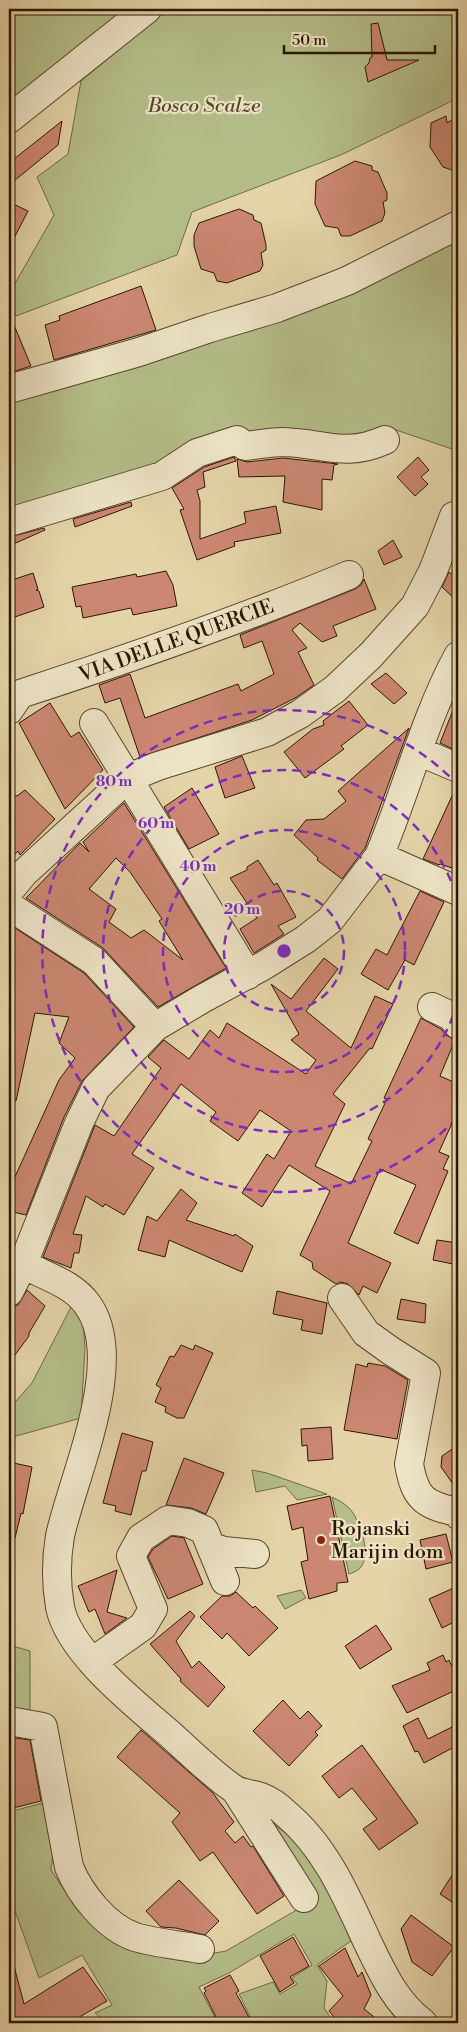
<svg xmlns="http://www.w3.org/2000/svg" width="467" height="2032" font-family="'Libre Bodoni',serif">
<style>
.green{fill:#b4bd88;stroke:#6f6a44}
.building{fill:#cc8773;stroke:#2a1700;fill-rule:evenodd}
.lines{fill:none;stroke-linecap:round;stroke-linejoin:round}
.minor-casing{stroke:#58462a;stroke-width:30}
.minor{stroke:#ede3c6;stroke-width:28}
.ring{fill:none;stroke:#7b2cbf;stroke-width:2.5;stroke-dasharray:9 6}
.poi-dot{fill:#8f2418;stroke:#ede3c6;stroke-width:2}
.labels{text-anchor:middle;stroke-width:4.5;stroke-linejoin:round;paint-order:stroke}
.park-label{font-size:20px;font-style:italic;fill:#534929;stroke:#ede3c6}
.street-label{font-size:20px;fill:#2a1700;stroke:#ede3c6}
.poi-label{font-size:20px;fill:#2a1700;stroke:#ede3c6;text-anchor:start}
.centre{fill:#7b2cbf;stroke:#ede3c6;stroke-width:2.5}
.ring-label{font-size:15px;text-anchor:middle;font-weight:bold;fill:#7b2cbf;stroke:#ede3c6;stroke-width:4.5;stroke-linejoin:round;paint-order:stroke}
</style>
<rect width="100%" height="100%" fill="#e4d4a8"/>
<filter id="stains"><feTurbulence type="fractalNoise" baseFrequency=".004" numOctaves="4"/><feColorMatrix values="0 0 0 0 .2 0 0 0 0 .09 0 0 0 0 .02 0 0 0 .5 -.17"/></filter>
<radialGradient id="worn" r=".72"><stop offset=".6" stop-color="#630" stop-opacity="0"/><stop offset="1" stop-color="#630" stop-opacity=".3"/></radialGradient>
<path class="green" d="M9,9H126L9,105Z
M168,9H458V98L343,154L192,212L177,255L16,316L9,304V294L54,215L37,177L68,154L81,81Z
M458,237V451L393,429L352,441L289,435L153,470L9,518V398Z
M72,1305L83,1323L85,1348L81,1418L9,1438V1409L32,1383Z
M252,1470L267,1473L327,1494L297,1500L285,1486L256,1492Z
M332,1497C338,1500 344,1503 349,1508C360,1519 373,1557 359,1569C357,1571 352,1573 349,1574Z
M301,1590L306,1598L285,1609L277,1596Z
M9,1645L30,1651V1716L9,1712Z
M43,1803L54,1847L51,1870L76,1907L198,1956L226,1951L312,1901L257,1812L298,1842L332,1895L351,1941L317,1965L327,1981L324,2008L334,2023H253L239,1994L273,1982L280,1994L297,1984L292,1978L312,1965L294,1934L229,1973L199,1987L218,2023H107L95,2013L112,2005L82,1955L39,1978L9,1894V1812Z"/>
<path class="building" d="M378,23L387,60H419L368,82L365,67L369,63L370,58L372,57L371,24Z
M446,116L447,123L458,116V172L443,167L430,147L431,123Z
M62,121L58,145L9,185V163Z
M355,161L372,166V170L378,172L387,193V200L383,202L385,213L382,221L350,236H341L338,228L325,226L315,204L316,181Z
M9,202L28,211L9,248Z
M239,209L253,215L254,220L261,223L266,245V250L261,253L263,265L260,271L227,283L217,281L214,273L201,269L194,246V235L199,223Z
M141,286L156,330L54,360L45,325L60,320L59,316Z
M9,313L31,366L9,373Z
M234,457L236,461L203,472L205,487L197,490L200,501V539L246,523L244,512L276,506L281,533L234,542L235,546L197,560L180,510L184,509L172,488L204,467Z
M418,457L429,470L421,477L428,484L415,496L397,477Z
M283,458L338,464L334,465L332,480L322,479V510L283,502L285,476L239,477L237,459L247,462Z
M131,502L132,506L75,527L73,519Z
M44,528L45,530L9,546V537Z
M393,540L402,557L384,565L378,551Z
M166,571L173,585L177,606L133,615L131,608L83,618L81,606L76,607L72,587L136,574L137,577Z
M449,572L458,579V602L442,587Z
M33,573L38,589L36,590L39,591L44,607L9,619V581Z
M364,579L376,609L333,626L337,636L322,642L300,623L292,630L307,648L298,652L314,685L295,698L252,720L140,757L120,698L105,703L99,685L130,674L145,718L238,684L241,691L274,674L262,641L244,648L240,635L355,589L361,585Z
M386,673L407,693L394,704L371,684Z
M457,700L458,748L457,751L440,743Z
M349,701L368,725L341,746L344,749L305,778L284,752L313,729L324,725L323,721Z
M50,703L71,737L79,732L103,770L65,809L19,723Z
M409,728L365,848L342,879L317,860L318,858L294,835L306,820L324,819L346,801L338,791Z
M242,756L255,788L225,798L215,767Z
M458,783V870L440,864L439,865L423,859Z
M192,788L219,834L189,849L164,807Z
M25,790L55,819L20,855L18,851L9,861V803L15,795L17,796Z
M124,803L226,968L158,1007L103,948L26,898L80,843L89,852L83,842ZM116,858L130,872L162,919L159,921L183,960L144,930L131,938L109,922L116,909L89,889Z
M258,860L274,885L277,883L296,917L278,926L284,934L254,953L240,929L257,918L230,878L247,870V867Z
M420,891L444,902L414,965L405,960L388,990L361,974L376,949L387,955Z
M12,926L84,973L134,1027L82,1081L64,1117L26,1215L9,1211V1190L59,1080L75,1058L59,1043L69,1017L35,1013L16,1101L9,1100V937Z
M324,958L338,969L306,1011L351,1048L375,996L393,1004L372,1049L370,1048L333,1094L345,1104L315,1166L351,1184L372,1141L368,1139L387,1099L384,1098L421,1018L441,1029L446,1035L455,1040L440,1076L458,1084V1110L439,1152L449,1156L443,1169L448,1171L418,1244L394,1233L416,1185L380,1169L348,1243L391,1263L377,1293L363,1286L359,1295L348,1284L341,1282L336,1284L313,1269L312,1262L300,1255L330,1191L289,1165L262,1207L242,1193L267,1154L274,1159L291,1131L260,1110L238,1141L210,1121L216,1112L181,1084L132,1154L154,1168L124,1215L105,1204L103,1207L86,1196L73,1234L82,1235L79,1253H74L71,1268L43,1257L95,1125L114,1136L161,1068L148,1057L164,1040L189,1059L210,1030L219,1038L227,1023L306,1074L316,1060L291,1040L299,1034L271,984L291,999Z
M181,1189L197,1203L186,1220L234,1236L235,1234L253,1246L242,1272L169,1240L165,1257L138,1250L147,1216L157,1221Z
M437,1240L458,1243V1265L433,1260Z
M27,1290L45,1306L29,1333V1336L9,1363V1307L18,1305Z
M277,1291L327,1303L322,1334L301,1330L303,1320L273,1314Z
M401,1299L426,1304L425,1323L397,1319Z
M181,1345L193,1350L195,1345L213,1353L184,1418H177L165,1412L166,1407L155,1402L161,1388L156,1385L170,1356L174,1357Z
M368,1363L385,1366L408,1380L397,1439L344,1430L356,1364L367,1367Z
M331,1427L333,1459L308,1461L307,1445L302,1446L301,1429Z
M122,1433L153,1442L146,1471H142L131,1515L115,1511L116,1506L103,1503Z
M458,1445V1491L441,1467L442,1456Z
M184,1458L224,1473L206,1514L191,1508L166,1505Z
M9,1462L32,1467L23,1514L21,1513L15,1538L9,1537Z
M330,1496L348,1582L337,1583V1591L309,1599L301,1562L308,1560L303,1527L292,1530L287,1506Z
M446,1534L453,1562L426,1569L420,1540Z
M172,1536L184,1538L203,1584L168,1599L148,1557L153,1549Z
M117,1570L107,1612L127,1618L105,1634L95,1609L89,1612L78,1586Z
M458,1586V1620L442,1628L429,1599Z
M236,1592L253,1608L255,1606L278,1628L249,1656L227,1633L222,1639L200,1617L222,1596H230Z
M190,1611L195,1616L176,1641L192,1668L199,1661L225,1687L208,1707L180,1681L181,1679L150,1644Z
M376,1625L392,1649L360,1669L345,1646Z
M443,1655L446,1662L449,1660L458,1680V1689L407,1713L392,1686L430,1670L427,1663Z
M283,1700L300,1719L308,1711L322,1726L315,1732L318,1735L289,1766L253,1731Z
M418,1718L428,1739L458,1724V1745L424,1763L418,1751L415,1752L403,1726Z
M141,1730L213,1793L234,1822L225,1831L235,1843L243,1836L251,1847L253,1846L284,1896L257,1914L213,1852L200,1861L172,1822L180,1813L117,1757Z
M9,1737L30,1740L41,1801L9,1809Z
M362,1745L418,1823L379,1850L363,1829L377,1819L352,1788L339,1798L322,1776Z
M458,1866V1906L440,1894Z
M179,1880L219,1921L205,1935L176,1928L161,1927L146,1911Z
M411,1915L454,1947L432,1976L412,1962L401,1929Z
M293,1937L309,1966L290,1977L294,1983L280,1992L260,1956Z
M345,1948L358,1977L362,1972L371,1995L364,2009L382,2023H339L329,2011L343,1996L319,1966Z
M14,1966L24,2004L83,1967L107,2001L69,2023H9V1967Z
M230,1975L239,1991L236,1993L252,2023H219L204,1993L206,1991L204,1988Z"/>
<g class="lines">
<defs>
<path id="minor" d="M9,119L147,9
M9,389L139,352L210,328L277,308L347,281L458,225
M9,522L162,476L197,453L237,440L245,446C257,445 271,442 283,442C324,443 345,458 385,440
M9,710L20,694C131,658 241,620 349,575
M94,723L248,975
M418,751L458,768
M379,856C407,790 424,719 458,656
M9,891L24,873L128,778L158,766L267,732L300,714L335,689L371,655L415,606L433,571L454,516
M9,906L94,961L155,1027
M432,1007L451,1016L458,1025
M23,1264C44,1276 72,1283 87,1304C128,1359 73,1476 60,1536C56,1559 56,1584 60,1607C69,1653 138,1706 172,1736C192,1754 212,1774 234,1789C242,1794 252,1794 261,1797C269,1800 279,1807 285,1813C325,1846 346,1895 367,1941C382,1972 395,2002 423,2023
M9,1292L23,1264L79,1123L96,1088L155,1027L202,999L263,966L306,939L330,920L379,856L458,891
M342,1298L366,1333L391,1351L426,1373L409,1464C415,1498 424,1505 457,1512L458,1515
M212,1547L224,1551L255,1554
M92,1662L143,1626L153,1609L131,1556L141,1538L168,1520L188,1523L204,1530L225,1581
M9,1721L43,1727L69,1867C80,1894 106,1927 135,1937C155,1943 179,1945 200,1949
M236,1791L304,1898"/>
</defs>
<use href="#minor" class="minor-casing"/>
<use href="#minor" class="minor"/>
</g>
<g class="ring">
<circle cx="284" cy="951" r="60"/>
<circle cx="284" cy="951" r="121"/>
<path d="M458 1001A181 181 0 1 1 458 901"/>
<path d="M457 1118A241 241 0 1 1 457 784"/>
</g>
<circle class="poi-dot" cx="321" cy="1540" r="5"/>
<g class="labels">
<g class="park-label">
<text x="204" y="112">Bosco Scalze</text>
</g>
<g class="street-label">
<text transform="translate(176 640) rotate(-20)" y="7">VIA DELLE QUERCIE</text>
</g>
<g class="poi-label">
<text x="331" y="1535">Rojanski<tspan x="331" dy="23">Marijin dom</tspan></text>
</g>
</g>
<circle cx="284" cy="951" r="8" class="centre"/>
<g class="ring-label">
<text x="114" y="786">80 m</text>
<text x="156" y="828">60 m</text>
<text x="198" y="871">40 m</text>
<text x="242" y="914">20 m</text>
</g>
<rect width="467" height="2032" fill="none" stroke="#e4d4a8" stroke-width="30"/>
<rect x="10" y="10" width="447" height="2012" fill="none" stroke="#2a1700" stroke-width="2.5"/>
<rect x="15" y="15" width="437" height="2002" fill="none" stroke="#2a1700"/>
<path d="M284 45v8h151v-8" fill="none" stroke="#2a1700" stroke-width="2.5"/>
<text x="292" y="45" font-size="15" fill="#2a1700" stroke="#ede3c6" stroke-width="4" paint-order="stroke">50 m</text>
<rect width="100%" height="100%" filter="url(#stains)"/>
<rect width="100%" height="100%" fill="url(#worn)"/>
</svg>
